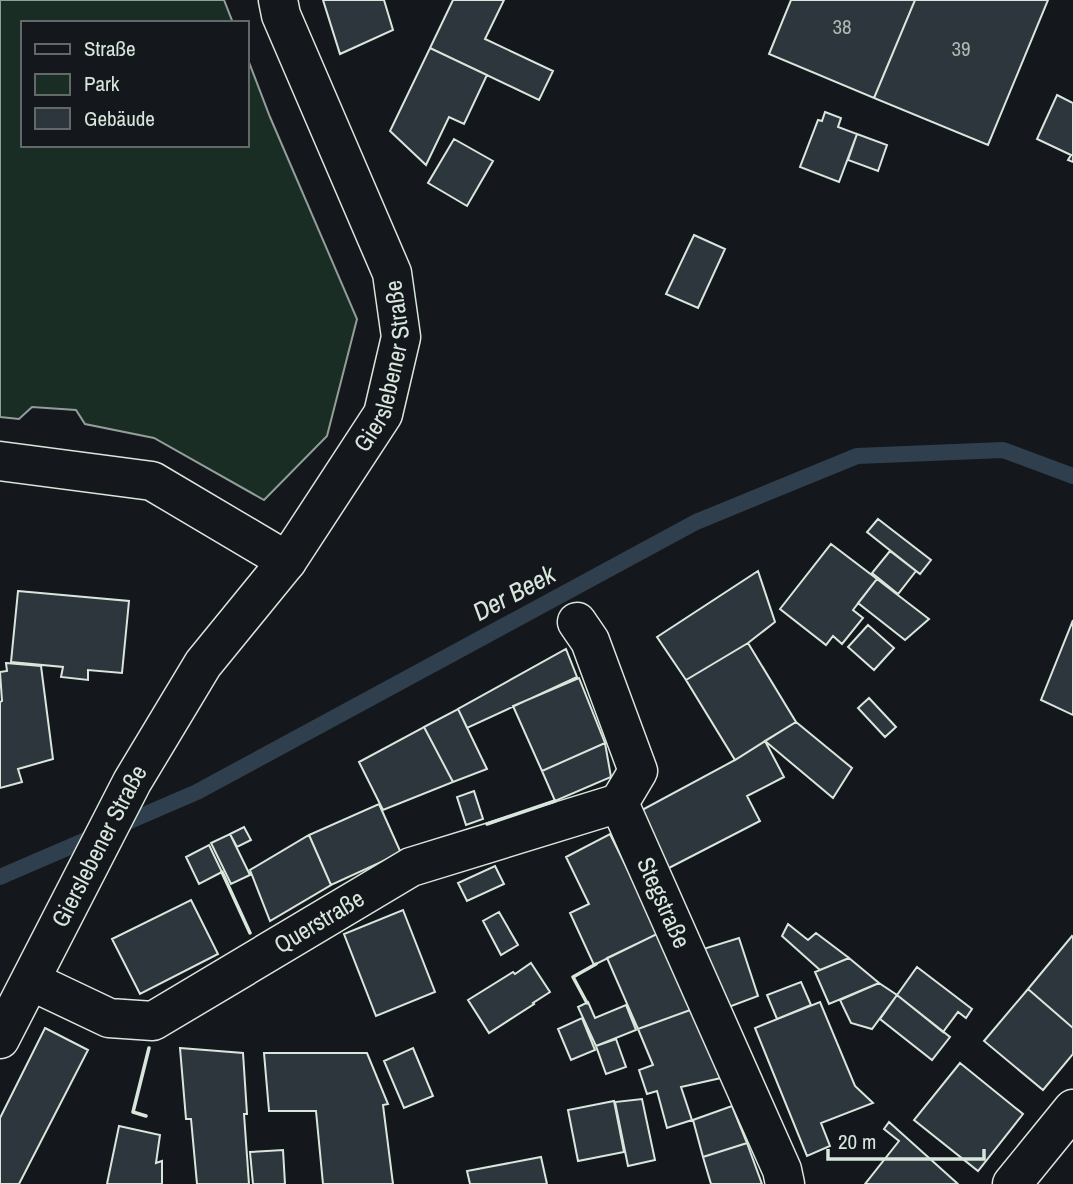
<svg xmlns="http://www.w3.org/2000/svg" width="1073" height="1184" font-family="'Archivo Narrow',sans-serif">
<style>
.green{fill:#1a2d24;stroke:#939e99;stroke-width:2}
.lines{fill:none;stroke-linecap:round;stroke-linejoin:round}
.stream{stroke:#2f3f4d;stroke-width:16}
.building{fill:#2c363c;stroke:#d8e6dc;stroke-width:2}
.minor-casing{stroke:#d8e6dc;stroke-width:41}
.minor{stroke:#14181c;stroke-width:38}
.wall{stroke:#d8e6dc;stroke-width:3.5}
.labels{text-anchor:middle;stroke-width:5;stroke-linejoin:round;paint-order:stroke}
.number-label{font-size:21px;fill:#adbab4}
.street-label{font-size:24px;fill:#d8e6dc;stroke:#14181c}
.water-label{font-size:26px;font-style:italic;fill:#d8e6dc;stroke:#14181c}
</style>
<rect width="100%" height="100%" fill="#14181c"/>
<path class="green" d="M0,0H224L233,23H23V145H247V57L270,117L357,319L327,436L264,500L154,438L85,424L76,410L32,407L19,419L0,417Z"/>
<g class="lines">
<path class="stream" d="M0,877L197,792L696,522L857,456L1003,450L1073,476"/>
</g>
<path class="building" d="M323,0H384L393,30L340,54Z
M453,0H504L485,39L553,71L539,100L430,48Z
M791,0H915L874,98L769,54Z
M915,0H1048L988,145L874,98Z
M430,48L487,75L464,124L449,117L426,165L390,131Z
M1057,95L1073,103V162L1068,160L1071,155L1037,139Z
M825,112L841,118L838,127L857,134L839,182L800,167L818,120L822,121Z
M857,134L887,145L878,171L848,160Z
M454,139L493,161L467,206L428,183Z
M694,235L725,249L698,308L666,294Z
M878,519L931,560L920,574L867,532Z
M831,544L877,579L853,610L863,618L842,644L833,636L826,645L780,609Z
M890,551L916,571L898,594L872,573Z
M758,571L775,622L748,643L686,680L657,637Z
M877,579L929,619L905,640L858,603Z
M18,591L129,601L122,673L88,670V680L61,677L63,667L11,662Z
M1073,620V715L1041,700Z
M868,625L894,648L874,670L848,647Z
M748,643L796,722L735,760L686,680Z
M566,649L577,677L467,728L458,709Z
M6,663L41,666L53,759L18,769L22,782L0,788V702L2,701L0,672L7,671Z
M579,678L605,743L542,771L513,706Z
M869,698L896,727L885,737L858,708Z
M458,709L487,769L453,782L424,727Z
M796,722L852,768L833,798L765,741Z
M424,727L453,782L383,810L359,762Z
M765,741L784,777L747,796L760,821L665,870L642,810L735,760Z
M605,743L611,777L555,801L542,771Z
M474,791L483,819L466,825L457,797Z
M379,804L401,853L331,885L309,835Z
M244,827L251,840L237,847L230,834Z
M230,834L250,875L231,884L211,843Z
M610,834L659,933L594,965L570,913L589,904L566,857Z
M309,835L331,885L270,921L250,870Z
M209,845L222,872L199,884L186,857Z
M495,866L504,884L467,901L458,883Z
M191,900L218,954L140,994L112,939Z
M403,910L435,992L376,1016L344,934Z
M499,912L518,945L501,955L483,921Z
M788,924L808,940L816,933L849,958L820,970L782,936Z
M659,933L693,1009L638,1029L607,958Z
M1072,936L1073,937V1028L1028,989Z
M739,938L758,996L726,1008L700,950Z
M849,958L879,983L829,1004L815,972Z
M531,963L550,992L533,1003L534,1004L489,1033L468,1000L513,972L515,974Z
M917,967L972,1009L966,1018L958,1012L943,1032L897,995Z
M801,982L811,1005L777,1019L767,995Z
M879,983L897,995L872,1029L851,1023L840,1000Z
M1028,989L1073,1028V1054L1043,1090L984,1041Z
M897,995L950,1037L932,1060L880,1019Z
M588,1002L595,1018L626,1005L636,1030L596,1046L578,1007Z
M820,1002L855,1086L873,1103L821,1123L830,1146L807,1156L755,1028Z
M693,1009L721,1078L681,1087L692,1120L667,1128L657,1091L647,1094L639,1070L653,1065L638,1029Z
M582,1018L595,1050L571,1060L558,1029Z
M45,1028L88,1050L19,1184H0V1118Z
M616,1039L626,1067L606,1074L596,1046Z
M180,1048L243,1053L247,1114H244L249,1184H197L191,1119H186Z
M413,1048L433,1096L404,1108L384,1061Z
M264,1053H367L388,1104L383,1105L393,1184H323L316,1111H269Z
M960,1063L1023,1114L978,1171L914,1120Z
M642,1099L655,1160L628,1166L615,1102Z
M614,1101L624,1152L578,1161L568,1110Z
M732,1106L747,1143L703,1157L693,1120Z
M889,1122L958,1184H865L899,1141L884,1129Z
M119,1126L160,1135L156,1163L162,1161V1184H107Z
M747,1143L762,1184H711L703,1157Z
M283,1150L285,1184H253L250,1152Z
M541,1157L547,1184H470L467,1171Z"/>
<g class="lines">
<defs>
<g id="minor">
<path d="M0,461L152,481L287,561"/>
<path id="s1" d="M577,622L590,641L638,771L619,803L782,1170L785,1184"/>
<path id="s2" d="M31,981L109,1018L153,1021L411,867L619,803"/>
<path id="s3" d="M0,1039L132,782L203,664L287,561L383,414L401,337L392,273L281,15L278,0"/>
<path d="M1012,1184L1073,1109"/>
</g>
</defs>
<use href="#minor" class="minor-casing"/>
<use href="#minor" class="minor"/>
<path class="wall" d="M487,824L555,801
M222,872L250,933
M587,1003L573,977L596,964
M146,1116L133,1112L149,1048"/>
</g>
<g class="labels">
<g class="number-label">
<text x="842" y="34">38</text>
<text x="961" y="56">39</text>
</g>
<g class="street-label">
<text dy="8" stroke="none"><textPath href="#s3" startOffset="782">Gierslebener Straße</textPath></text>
<text dy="8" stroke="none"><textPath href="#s3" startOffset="217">Gierslebener Straße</textPath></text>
<text dy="8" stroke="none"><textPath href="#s1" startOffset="308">Stegstraße</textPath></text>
<text dy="8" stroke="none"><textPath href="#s2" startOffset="324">Querstraße</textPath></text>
</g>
<g class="water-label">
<text transform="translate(514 593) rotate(-28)" y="9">Der Beek</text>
</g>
</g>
<rect x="21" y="21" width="228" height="126" fill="#14181c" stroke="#626a69" stroke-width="2"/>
<rect x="35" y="44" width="35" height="10" fill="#14181c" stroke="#626a69" stroke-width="2"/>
<text x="84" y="56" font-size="21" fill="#d8e6dc">Straße</text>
<rect x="35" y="74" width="35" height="21" fill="#1a2d24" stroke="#626a69" stroke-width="2"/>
<text x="84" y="91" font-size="21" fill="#d8e6dc">Park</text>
<rect x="35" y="108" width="35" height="21" fill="#2c363c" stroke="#626a69" stroke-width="2"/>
<text x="84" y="126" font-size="21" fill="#d8e6dc">Gebäude</text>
<path d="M828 1149v10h156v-10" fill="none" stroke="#d8e6dc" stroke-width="3.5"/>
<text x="838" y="1149" font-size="21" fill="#d8e6dc" stroke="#14181c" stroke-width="5" paint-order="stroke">20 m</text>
</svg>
